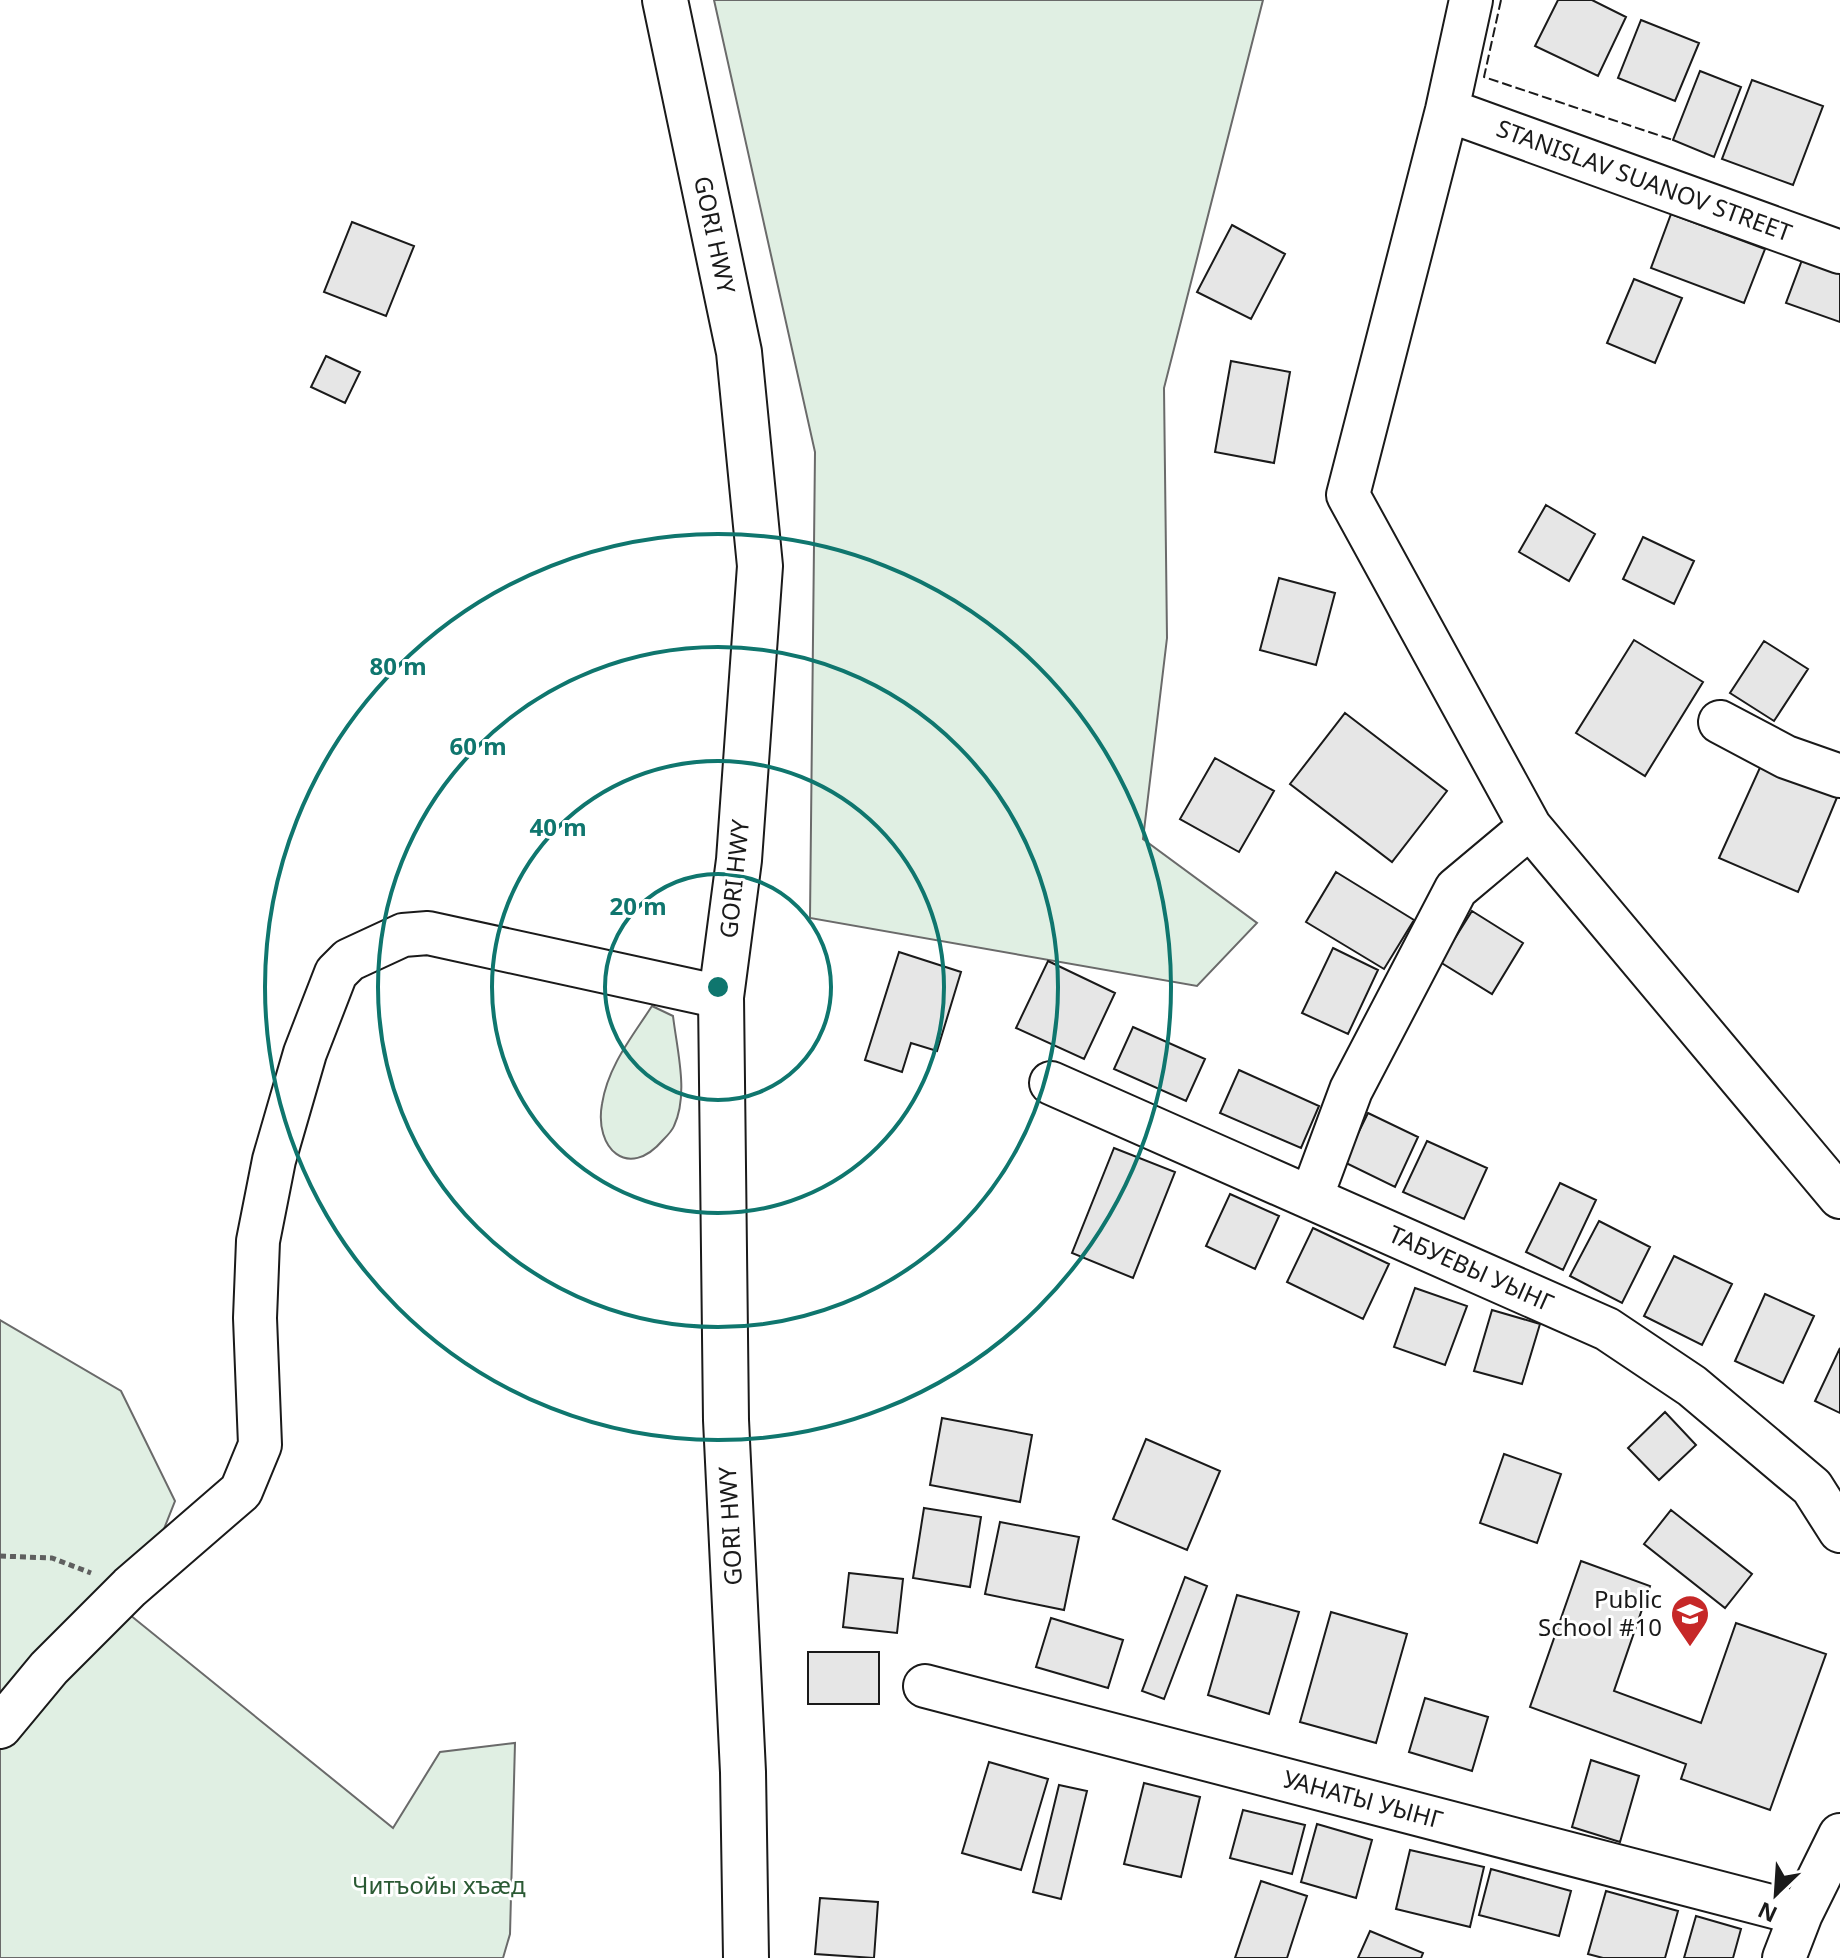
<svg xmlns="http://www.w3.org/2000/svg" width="1840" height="1958" font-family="'Noto Sans',sans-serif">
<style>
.green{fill:#e0efe3;stroke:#6a6a6a;stroke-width:2}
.building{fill:#e6e6e6;stroke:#1a1a1a;stroke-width:2}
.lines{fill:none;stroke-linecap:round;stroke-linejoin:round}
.minor-casing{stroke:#1a1a1a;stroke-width:46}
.major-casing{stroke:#1a1a1a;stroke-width:48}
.path{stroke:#5f5f5f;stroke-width:5;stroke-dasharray:6 4;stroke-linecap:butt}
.minor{stroke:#fff;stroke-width:42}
.major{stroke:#fff;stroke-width:44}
.fence{stroke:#1a1a1a;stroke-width:2;stroke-dasharray:10 4;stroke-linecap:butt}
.ring{fill:none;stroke:#0f766e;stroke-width:4}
.labels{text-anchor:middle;stroke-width:6;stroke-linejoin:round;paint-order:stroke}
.street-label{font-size:24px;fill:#1a1a1a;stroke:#fff}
.poi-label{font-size:24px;fill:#1a1a1a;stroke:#fff;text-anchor:end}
.park-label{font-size:24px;fill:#2b5a34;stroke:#fff}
.centre{fill:#0f766e;stroke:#fff;stroke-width:4}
.ring-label{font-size:24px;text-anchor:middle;font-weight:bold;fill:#0f766e;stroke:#fff;stroke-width:6;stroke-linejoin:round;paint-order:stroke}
</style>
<rect width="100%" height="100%" fill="#fff"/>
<path class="green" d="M714,0H1263L1164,388L1167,638L1143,839L1257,923L1197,986L810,918L815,452Z
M652,1006L673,1016C677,1050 689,1094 674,1126C672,1131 667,1136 663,1140C628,1181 594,1148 602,1104C608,1066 632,1037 652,1006Z
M0,1320L121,1391L175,1501L130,1615L393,1828L440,1752L515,1743L510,1934L503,1958H0Z"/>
<path class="building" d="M1558,0H1592L1626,17L1598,76L1535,46Z
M1641,20L1699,43L1675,101L1618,78Z
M1700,71L1741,87L1714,157L1673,140Z
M1752,80L1823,106L1793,185L1722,159Z
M1671,214L1765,249L1744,303L1651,268Z
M352,222L414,246L386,316L324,292Z
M1232,225L1285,254L1251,319L1197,292Z
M1805,252L1840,265V322L1786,303Z
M1634,279L1682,298L1655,363L1607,343Z
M326,356L360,372L345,403L311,387Z
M1231,361L1290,372L1274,463L1215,452Z
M1546,505L1595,534L1569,581L1519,552Z
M1643,537L1694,561L1674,604L1623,579Z
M1279,578L1335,593L1316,665L1260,650Z
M1634,640L1703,682L1645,776L1576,733Z
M1764,641L1808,669L1774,721L1730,693Z
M1345,713L1447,791L1392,862L1290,784Z
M1215,758L1274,791L1239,852L1180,819Z
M1763,761L1838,795L1798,892L1719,858Z
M1336,872L1414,920L1384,969L1306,922Z
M1472,911L1523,943L1492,994L1440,962Z
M1333,948L1378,970L1348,1034L1302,1013Z
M899,952L961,972L937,1051L911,1043L902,1072L865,1060Z
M1048,961L1115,993L1084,1059L1016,1028Z
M1133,1027L1205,1059L1186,1101L1114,1069Z
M1239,1070L1319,1106L1301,1148L1220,1113Z
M1368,1113L1418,1137L1395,1187L1344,1162Z
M1427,1141L1487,1168L1464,1219L1403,1192Z
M1114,1148L1175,1172L1133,1278L1072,1253Z
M1560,1183L1596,1200L1563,1270L1526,1252Z
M1230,1194L1279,1216L1255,1269L1206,1246Z
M1599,1221L1650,1247L1622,1303L1570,1276Z
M1313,1228L1389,1264L1363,1319L1287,1282Z
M1674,1256L1732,1284L1702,1345L1644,1316Z
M1415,1288L1467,1306L1445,1365L1394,1347Z
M1765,1294L1814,1316L1783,1383L1735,1361Z
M1492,1310L1540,1324L1522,1384L1474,1371Z
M1840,1348V1413L1815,1401Z
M1665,1412L1696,1445L1659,1480L1628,1448Z
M942,1418L1032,1435L1020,1502L930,1485Z
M1146,1439L1220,1471L1187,1550L1113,1519Z
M1504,1454L1561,1474L1537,1543L1480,1523Z
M924,1508L981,1517L970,1587L913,1578Z
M1671,1510L1752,1574L1725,1608L1644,1544Z
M1000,1522L1079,1537L1064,1610L985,1594Z
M1581,1561L1650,1586L1614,1691L1701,1723L1736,1623L1826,1654L1770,1810L1681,1779L1686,1764L1530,1707Z
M849,1573L903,1579L897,1633L843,1627Z
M1185,1577L1207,1586L1164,1699L1142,1691Z
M1237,1595L1299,1612L1269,1714L1208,1695Z
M1331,1612L1407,1634L1376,1743L1300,1722Z
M1051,1618L1123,1640L1108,1688L1036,1667Z
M808,1652H879V1704H808Z
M1425,1698L1488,1717L1472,1771L1409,1752Z
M1591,1760L1639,1776L1620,1842L1572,1827Z
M989,1762L1048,1779L1021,1870L962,1853Z
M1144,1783L1200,1797L1181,1877L1124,1864Z
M1059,1785L1087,1791L1061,1899L1033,1892Z
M1243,1810L1305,1825L1292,1874L1230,1858Z
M1317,1824L1372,1840L1356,1898L1301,1882Z
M1410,1850L1484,1867L1470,1927L1396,1909Z
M1491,1869L1571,1891L1559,1936L1479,1915Z
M1261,1881L1307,1896L1287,1958H1235Z
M1606,1891L1678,1911L1665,1958H1603L1588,1954Z
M820,1898L878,1902L874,1958L815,1954Z
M1696,1916L1741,1929L1733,1958H1684Z
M1370,1931L1423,1953L1421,1958H1358Z"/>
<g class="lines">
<defs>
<path id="minor" d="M1471,0L1447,110L1348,495L1530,827L1840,1197
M1447,110L1840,252
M1720,722L1786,757L1840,776
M1051,1083L1607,1329L1692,1386L1812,1487L1840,1531
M1311,1198L1351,1090L1456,889L1530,827
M925,1686L1801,1914
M0,1727L49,1668L130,1587L241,1491L260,1445L255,1318L258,1241L274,1160L305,1053L336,973L349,960L403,935L428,933L721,997
M1784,1958L1801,1914L1840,1835"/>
<path id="major" d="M665,0L739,352L760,566L739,860L721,997L726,1420L743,1772L746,1958"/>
</defs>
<use href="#minor" class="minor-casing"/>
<use href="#major" class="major-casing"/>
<path class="path" d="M0,1556L52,1558L91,1573"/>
<use href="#minor" class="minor"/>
<use href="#major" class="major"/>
<path class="fence" d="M1501,0L1484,77L1673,140"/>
</g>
<g class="ring">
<circle cx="718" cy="987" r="113"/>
<circle cx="718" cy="987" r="226"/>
<circle cx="718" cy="987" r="340"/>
<circle cx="718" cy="987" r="453"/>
</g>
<defs>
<symbol id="school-pin" viewBox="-11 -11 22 30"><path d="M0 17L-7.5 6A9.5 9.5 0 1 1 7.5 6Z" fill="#c62828" stroke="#fff"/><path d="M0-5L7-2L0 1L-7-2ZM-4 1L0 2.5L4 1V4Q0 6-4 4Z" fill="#fff"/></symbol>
</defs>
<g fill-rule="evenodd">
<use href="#school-pin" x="1668" y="1592" width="44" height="60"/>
</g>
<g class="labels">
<g class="street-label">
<text transform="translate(1644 181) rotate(20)" y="8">STANISLAV SUANOV STREET</text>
<text transform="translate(714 235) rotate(78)" y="8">GORI HWY</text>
<text transform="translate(735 879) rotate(-84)" y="8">GORI HWY</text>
<text transform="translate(1471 1269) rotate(24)" y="8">ТАБУЕВЫ УЫНГ</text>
<text transform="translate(731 1526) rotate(-93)" y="8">GORI HWY</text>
<text transform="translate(1363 1800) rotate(15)" y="8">УАНАТЫ УЫНГ</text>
</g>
<g class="poi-label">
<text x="1662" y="1608">Public<tspan x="1662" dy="28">School #10</tspan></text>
</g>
<g class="park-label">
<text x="439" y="1894">Читъойы хъæд</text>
</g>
</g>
<circle cx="718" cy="987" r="12" class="centre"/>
<g class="ring-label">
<text x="398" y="675">80 m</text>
<text x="478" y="755">60 m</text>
<text x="558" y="836">40 m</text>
<text x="638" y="915">20 m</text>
</g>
<g transform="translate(1776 1894) rotate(205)" stroke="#ffffff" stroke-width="6" paint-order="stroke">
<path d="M0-6L14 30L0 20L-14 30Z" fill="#1a1a1a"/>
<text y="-12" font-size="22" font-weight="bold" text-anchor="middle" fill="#1a1a1a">N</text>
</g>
</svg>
